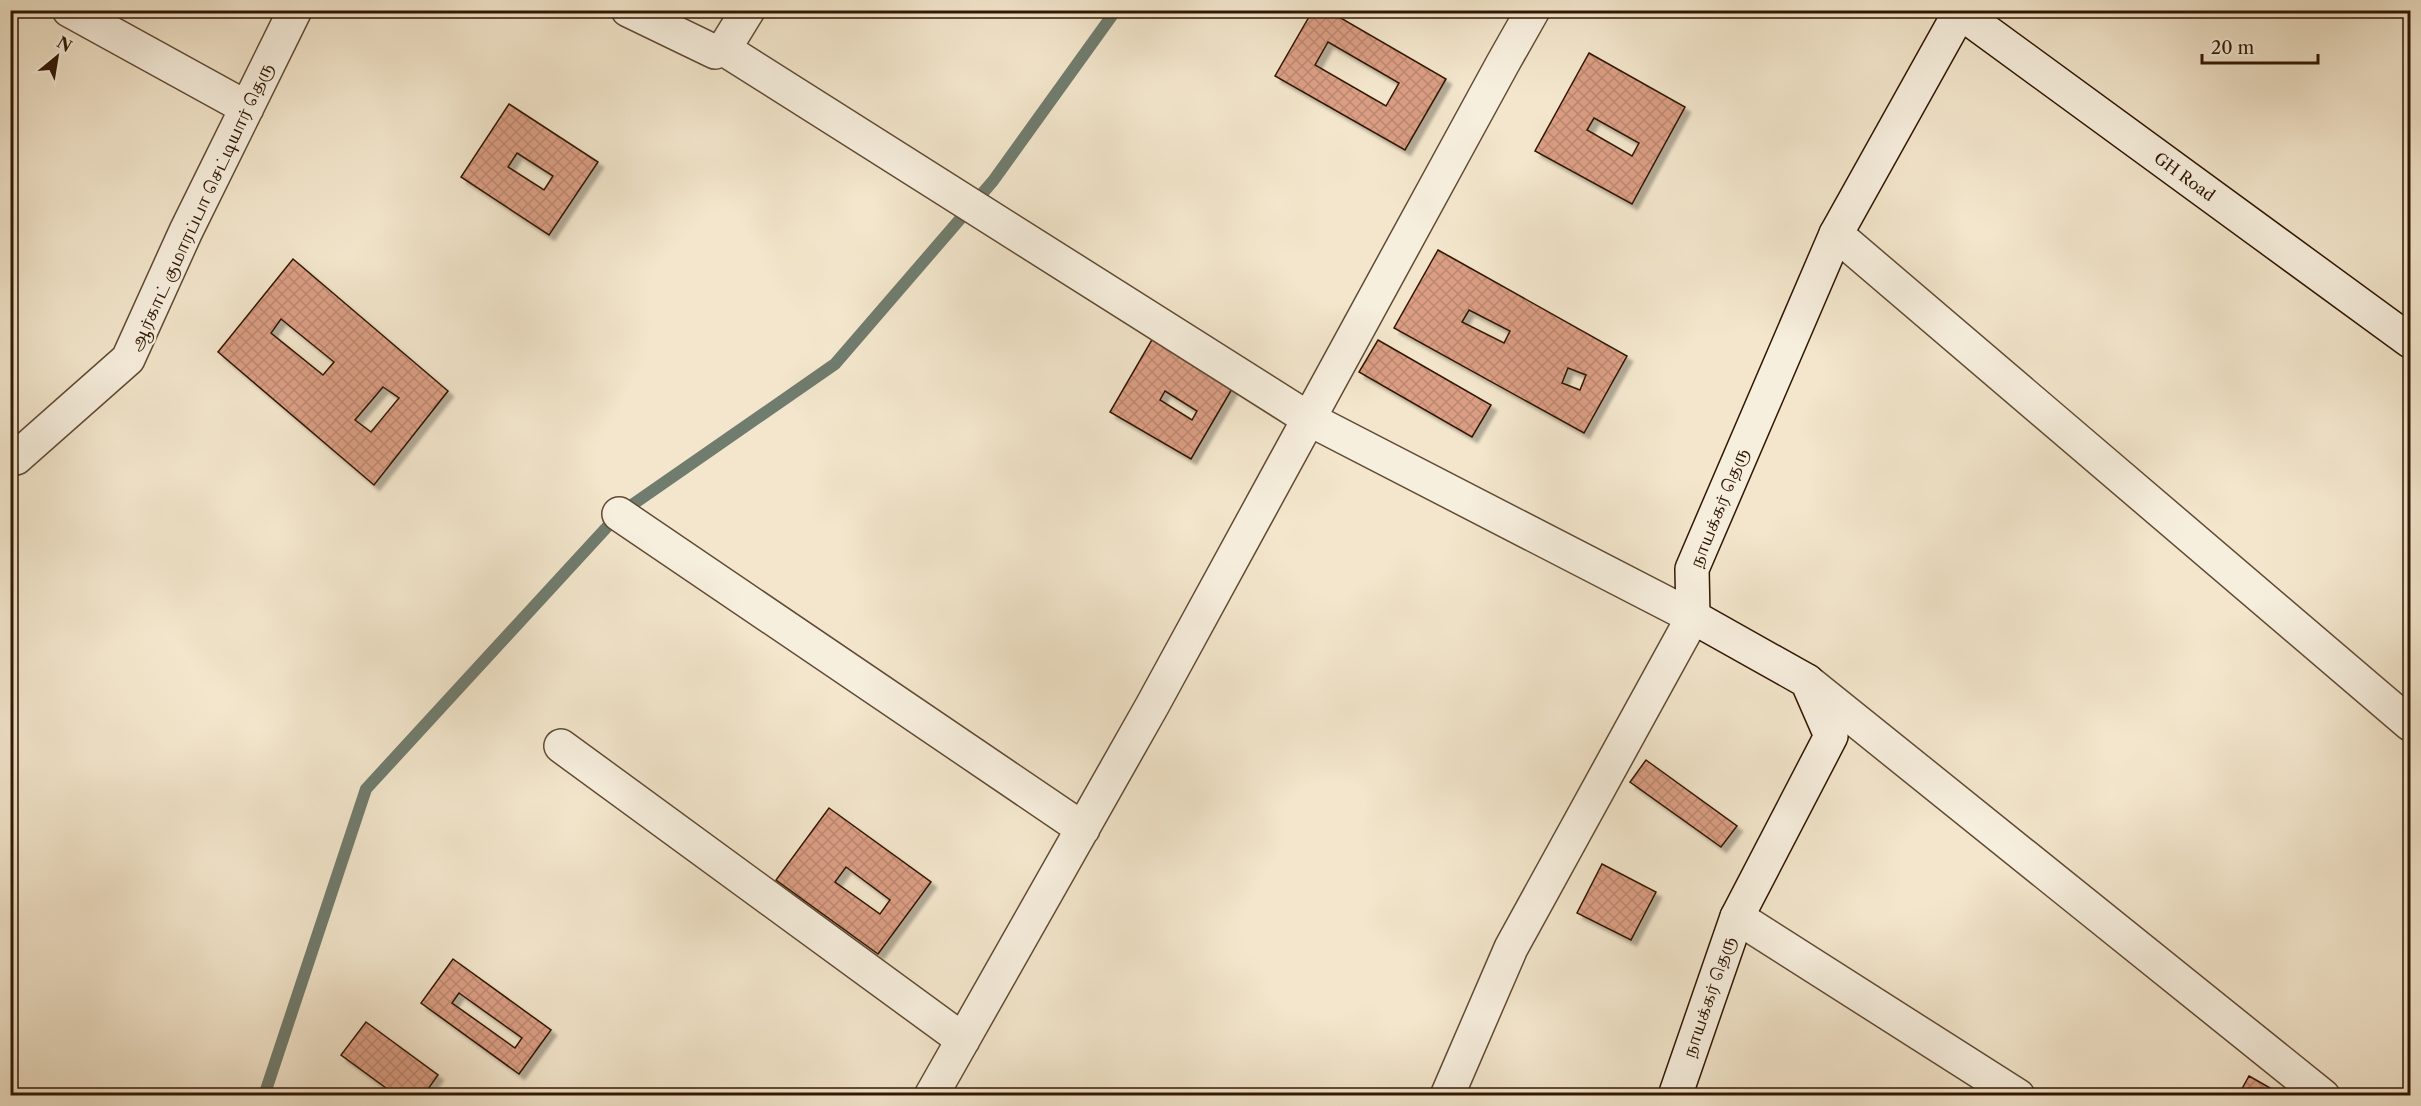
<svg xmlns="http://www.w3.org/2000/svg" width="2421" height="1106" font-family="'Libre Caslon Text','Noto Serif Tamil',serif">
<style>
.lines{fill:none;stroke-linecap:round;stroke-linejoin:round}
.stream{stroke:#707c6e;stroke-width:12}
.building{fill:url(#building-cross-hatch);stroke:#301703;stroke-width:1.5;fill-rule:evenodd;filter:url(#shadow)}
.street-casing{stroke:#614b35;stroke-width:36}
.secondary-casing{stroke:#301703;stroke-width:36}
.street{stroke:#f7efde;stroke-width:33}
.secondary{stroke:#f7efde;stroke-width:33}
.labels{text-anchor:middle;stroke-width:4.5;stroke-linejoin:round;paint-order:stroke}
.street-label{font-size:16px;fill:#301703;stroke:#f7efde}
</style>
<defs>
<pattern id="building-cross-hatch" width="8" height="8" patternUnits="userSpaceOnUse" patternTransform="scale(1.5)"><rect width="8" height="8" fill="#db9e84"/><path d="M0 0l8 8M0 8l8-8" fill="none" stroke="#bc8770"/></pattern>
<filter id="shadow"><feDropShadow dx="5.5" dy="5.5" stdDeviation="1.5" flood-color="#0004"/></filter>
</defs>
<rect width="100%" height="100%" fill="#f3e6cc"/>
<filter id="stains"><feTurbulence type="fractalNoise" baseFrequency=".00333" numOctaves="4"/><feColorMatrix values="0 0 0 0 .2 0 0 0 0 .09 0 0 0 0 .02 0 0 0 .5 -.17"/></filter>
<radialGradient id="worn" r=".72"><stop offset=".6" stop-color="#630" stop-opacity="0"/><stop offset="1" stop-color="#630" stop-opacity=".3"/></radialGradient>
<g class="lines">
<path class="stream" d="M264,1096L366,789L619,514L835,364L993,181L1116,10"/>
</g>
<path class="building" d="M1313,10H1327L1446,79L1405,150L1275,76ZM1328,42L1399,83L1386,106L1315,65Z
M1589,53L1685,107L1632,204L1535,151ZM1594,118L1639,143L1632,156L1587,130Z
M509,104L598,162L549,235L461,177ZM517,153L553,176L544,190L508,167Z
M1438,250L1627,356L1584,433L1394,328ZM1469,310L1510,331L1504,343L1462,322ZM1568,368L1586,375L1580,390L1562,383Z
M293,259L448,391L374,485L218,352ZM281,319L334,362L323,375L271,333ZM383,387L399,398L371,432L355,420Z
M1157,331L1239,377L1191,459L1110,412ZM1165,391L1197,411L1192,420L1160,400Z
M1378,340L1491,405L1472,437L1359,372Z
M1646,760L1737,826L1721,847L1630,782Z
M829,808L931,882L878,954L776,880ZM846,867L890,900L880,914L835,882Z
M1602,864L1656,892L1631,940L1577,913Z
M453,959L551,1030L519,1074L421,1003ZM459,993L522,1038L515,1048L452,1003Z
M366,1022L438,1075L423,1096H397L341,1055Z
M2249,1076L2272,1089L2269,1096H2238Z"/>
<g class="lines">
<defs>
<path id="street" d="M69,10L247,108
M628,10L715,52L724,49L748,10
M724,49L1309,419L1693,617L1511,948L1447,1096
M1836,234L2410,724
M10,453L16,458L128,359L186,231L295,10
M619,514L1083,829
M1807,681L2323,1096
M561,746L963,1040
M1737,917L2018,1096
M931,1096L1152,706L1503,63L1533,10"/>
<g id="secondary">
<path id="s1" d="M1957,10L2410,341"/>
<path d="M1675,1096L1737,917L1831,736L1807,681L1693,617L1692,569L1836,234L1961,10"/>
</g>
</defs>
<use href="#street" class="street-casing"/>
<use href="#secondary" class="secondary-casing"/>
<use href="#street" class="street"/>
<use href="#secondary" class="secondary"/>
</g>
<g class="labels">
<g class="street-label">
<text dy="6" stroke="none"><textPath href="#s1" startOffset="282">GH Road</textPath></text>
<text transform="translate(201 207) rotate(-65)" y="6">ஆர்காட் குமாரப்பா செட்டியார் தெரு</text>
<text transform="translate(1719 508) rotate(-68)" y="6">நாயக்கர் தெரு</text>
<text transform="translate(1709 997) rotate(-71)" y="6">நாயக்கர் தெரு</text>
</g>
</g>
<rect width="2421" height="1106" fill="none" stroke="#f3e6cc" stroke-width="36"/>
<rect x="12" y="12" width="2397" height="1082" fill="none" stroke="#301703" stroke-width="3"/>
<rect x="18" y="18" width="2385" height="1070" fill="none" stroke="#301703" stroke-width="1.5"/>
<g transform="translate(57 57) rotate(30)" stroke="#f7efde" stroke-width="4.5" paint-order="stroke">
<path d="M0-4.5L10 22L0 15L-10 22Z" fill="#301703"/>
<text y="-9" font-size="16" font-weight="bold" text-anchor="middle" fill="#301703">N</text>
</g>
<path d="M2202 54v9h116v-9" fill="none" stroke="#301703" stroke-width="3"/>
<text x="2211" y="54" font-size="18" fill="#301703" stroke="#f7efde" stroke-width="4.5" paint-order="stroke">20 m</text>
<rect width="100%" height="100%" filter="url(#stains)"/>
<rect width="100%" height="100%" fill="url(#worn)"/>
</svg>
